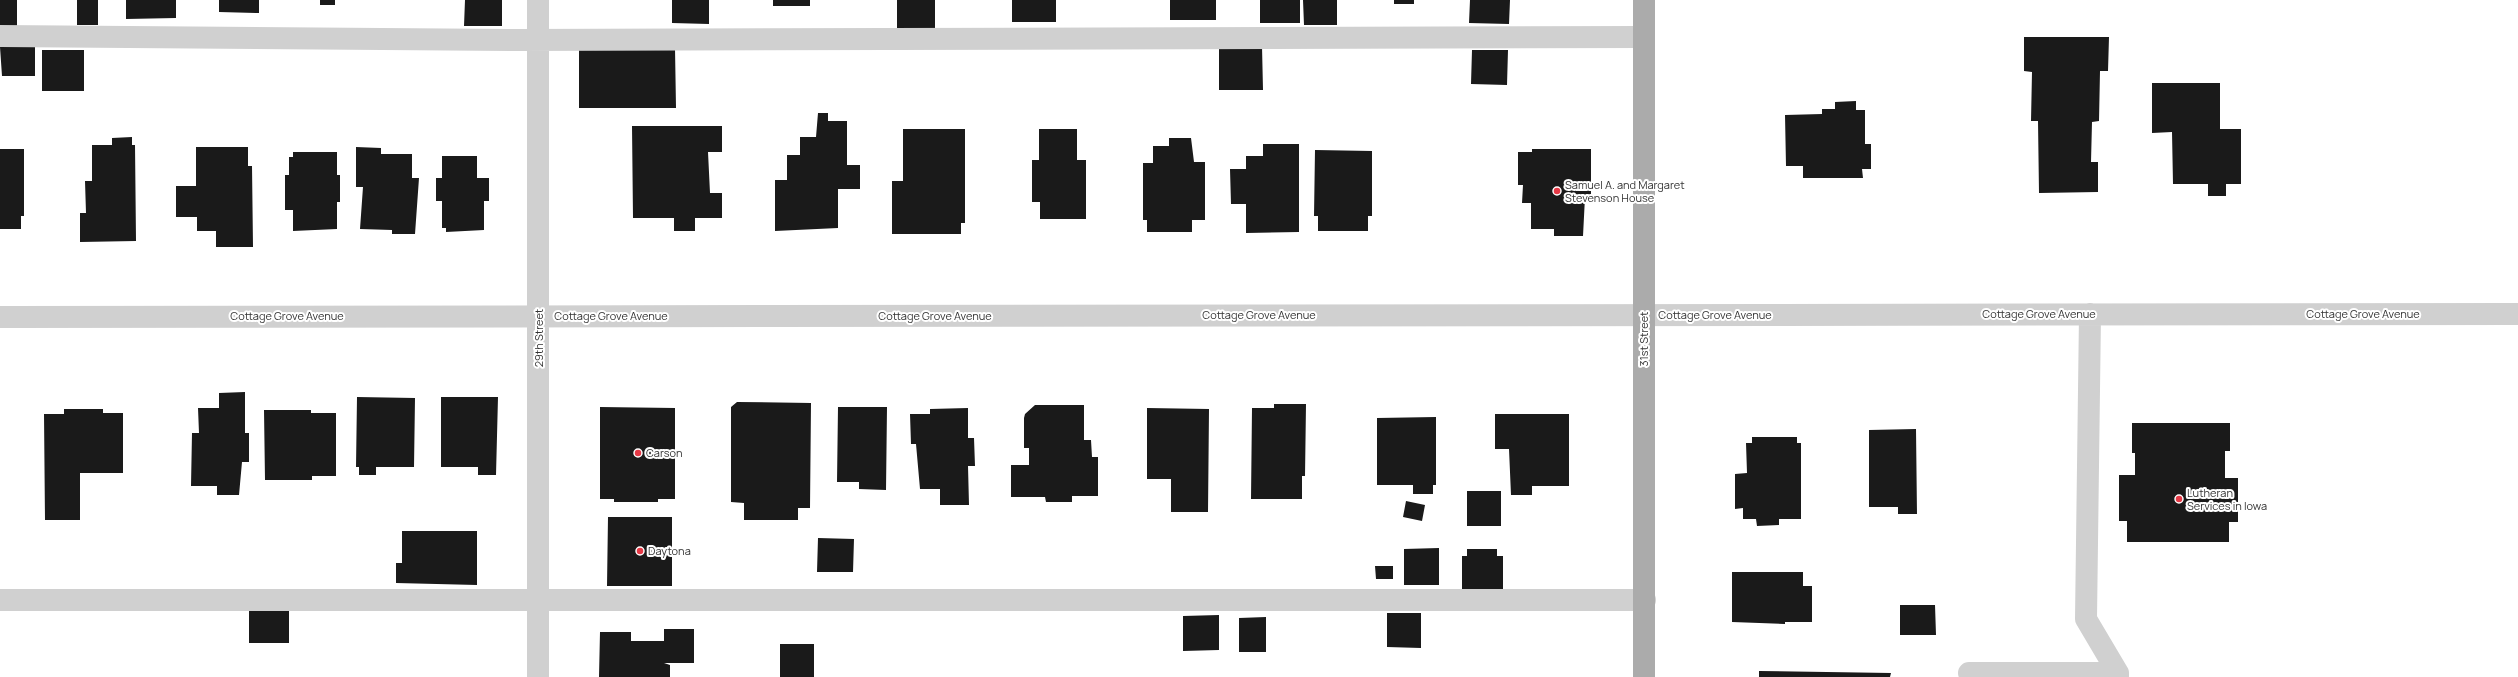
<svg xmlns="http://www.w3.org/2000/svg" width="2518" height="677" font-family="Manrope,sans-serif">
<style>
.building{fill:#1a1a1a}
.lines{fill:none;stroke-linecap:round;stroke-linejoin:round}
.minor{stroke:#d0d0d0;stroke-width:22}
.major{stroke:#ababab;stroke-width:22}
.poi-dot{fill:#e63946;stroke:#fff;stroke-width:1.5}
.labels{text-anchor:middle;stroke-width:4;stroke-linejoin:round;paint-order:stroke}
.poi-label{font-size:11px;fill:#333;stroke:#fff;text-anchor:start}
.street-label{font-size:11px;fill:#333;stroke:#fff}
</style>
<rect width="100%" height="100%" fill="#fff"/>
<path class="building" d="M0,0H17V26H0Z
M77,0H98V25H77Z
M126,0H176V18L126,19Z
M219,0H259V13L219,12Z
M320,0H335V5H320Z
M465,0H502V26H464Z
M672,0H709V24L672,23Z
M773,0H810V6H773Z
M897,0H935V28H897Z
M1012,0H1056V22H1012Z
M1170,0H1216V20H1170Z
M1260,0H1300V23H1260Z
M1303,0H1337V25H1304Z
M1394,0H1414V4H1394Z
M1470,0H1510L1509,24L1469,23Z
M2024,37H2109L2108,71H2100L2099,121L2092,122L2091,162H2098V192L2039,193L2038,121H2031L2032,72L2024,71Z
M35,44V76H2L0,47Z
M1262,46L1263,90H1219V47Z
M579,48H675L676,108H579Z
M42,50H84V91H42Z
M1472,50H1508L1507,85L1471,84Z
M2152,83H2220V129H2241V184H2226V196H2208V184H2173L2172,132L2152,133Z
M1856,101V110H1865V144H1871V169H1862L1863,178H1803V166H1786L1785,115L1822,114V109H1835V102Z
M818,113H828V121H847V165H860V189H838V228L775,231V180H787V155H800V137H816Z
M632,126H722V152H708L710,193H722V218H695V231H674V218H633Z
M903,129H965V223H961V234H892V181H903Z
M1039,129H1077V160H1086V219H1040V202H1032V160H1039Z
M132,137V145H135L136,241L80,242V213H86L85,181H92V145H112V138Z
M1169,138H1191L1194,162H1205V220H1192V232H1147V220H1143V163H1153V146H1169Z
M1263,144H1299V232L1246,233V204H1231L1230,169H1246V156H1263Z
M196,147H248V166H252L253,247H216V231H197V217H176V186H196Z
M356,147L381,148V154H412V178H419L415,234H392V230L360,229L363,187H356Z
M0,149H24V216H21V229H0Z
M1532,149H1591V197H1585L1583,236H1554V229H1531V203H1522L1523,185H1518V152H1532Z
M1315,150L1372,151V216H1368V231H1318V216H1314Z
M293,152H337V175H340V202H337V229L293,231V210H285V175H289V157H293Z
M442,156H477V178H489V201H484V230L446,232V228H442V201H436V178H442Z
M245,392V433H249V462H242L239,495H217V486H191L192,433H199L198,408H219V393Z
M357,397L415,398L414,467H376V475H359V467H356Z
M441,397H498L496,475H478V467H441Z
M737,402L811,403L810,508H798V520H744V503L731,502V407Z
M1274,404H1306L1305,476H1302V499H1251L1252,408H1274Z
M1035,405H1084V440H1091L1092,457H1098V496H1072V502H1046L1045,497H1011V465H1029V448H1024V418L1025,414Z
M600,407L675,408V499H658V502H614V499H600Z
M838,407H887L886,490L859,489V482H837Z
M968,408V438H974L975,466H968L969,505H940V489H920L916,444H911L910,414H930V409Z
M1147,408L1209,409L1208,512H1171V479H1147Z
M64,409H103V413H123V473H80V520H45L44,414H64Z
M264,410H311V413H336V476H312V480H265Z
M1495,414H1569V486H1532V495H1511L1509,449H1495Z
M1436,417V485H1433V494H1413V485H1377V418Z
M2132,423H2230V451H2225V478H2238V522H2229V542H2127V521H2119V475H2135V453H2132Z
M1916,429L1917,514H1898V507H1869V430Z
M1752,437H1797V443H1801V519H1779V525L1757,526L1756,519H1743V508L1735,509V474L1747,473L1746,443H1752Z
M1467,491H1501V526H1467Z
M1406,501L1425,505L1422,521L1403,517Z
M608,517H672V586H607Z
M402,531H477V585L396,583V563H402Z
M818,538L854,539L853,572H817Z
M1439,548V585H1404V549Z
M1467,549H1497V556H1503V589H1462V556H1467Z
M1375,566H1393V579H1376Z
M1732,572H1803V586H1812V622H1785V624L1732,622Z
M1900,605H1935L1936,635H1900Z
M249,608H289V643H249Z
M1387,613H1421V648L1387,647Z
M1219,615V650L1183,651V616Z
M1266,617V652H1239V618Z
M664,629H694V663H664L670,665V677H599L600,632H631V641H664Z
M780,644H814V677H780Z
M1759,671L1891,673L1890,677H1759Z"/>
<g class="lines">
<path class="minor" d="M0,36L517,40L1644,37
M2090,314L2086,619L2118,673V677
M0,317L2518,314
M0,600H1645
M1969,673H2118
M538,677V0"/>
<path class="major" d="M1644,0V677"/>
</g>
<g class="poi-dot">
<circle cx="1557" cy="191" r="4"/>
<circle cx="638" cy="453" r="4"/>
<circle cx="2179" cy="499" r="4"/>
<circle cx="640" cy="551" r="4"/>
</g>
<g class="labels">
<g class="poi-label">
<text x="1565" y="189">Samuel A. and Margaret<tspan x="1565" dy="13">Stevenson House</tspan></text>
<text x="646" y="457">Carson</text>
<text x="2187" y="497">Lutheran<tspan x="2187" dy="13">Services in Iowa</tspan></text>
<text x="648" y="555">Daytona</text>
</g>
<g class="street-label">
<text x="2039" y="318">Cottage Grove Avenue</text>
<text x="2363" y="318">Cottage Grove Avenue</text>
<text x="1259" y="319">Cottage Grove Avenue</text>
<text x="1715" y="319">Cottage Grove Avenue</text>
<text x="287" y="320">Cottage Grove Avenue</text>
<text x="611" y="320">Cottage Grove Avenue</text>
<text x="935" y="320">Cottage Grove Avenue</text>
<text transform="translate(539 338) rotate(-90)" y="4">29th Street</text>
<text transform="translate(1644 339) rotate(-90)" y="4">31st Street</text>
</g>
</g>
</svg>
